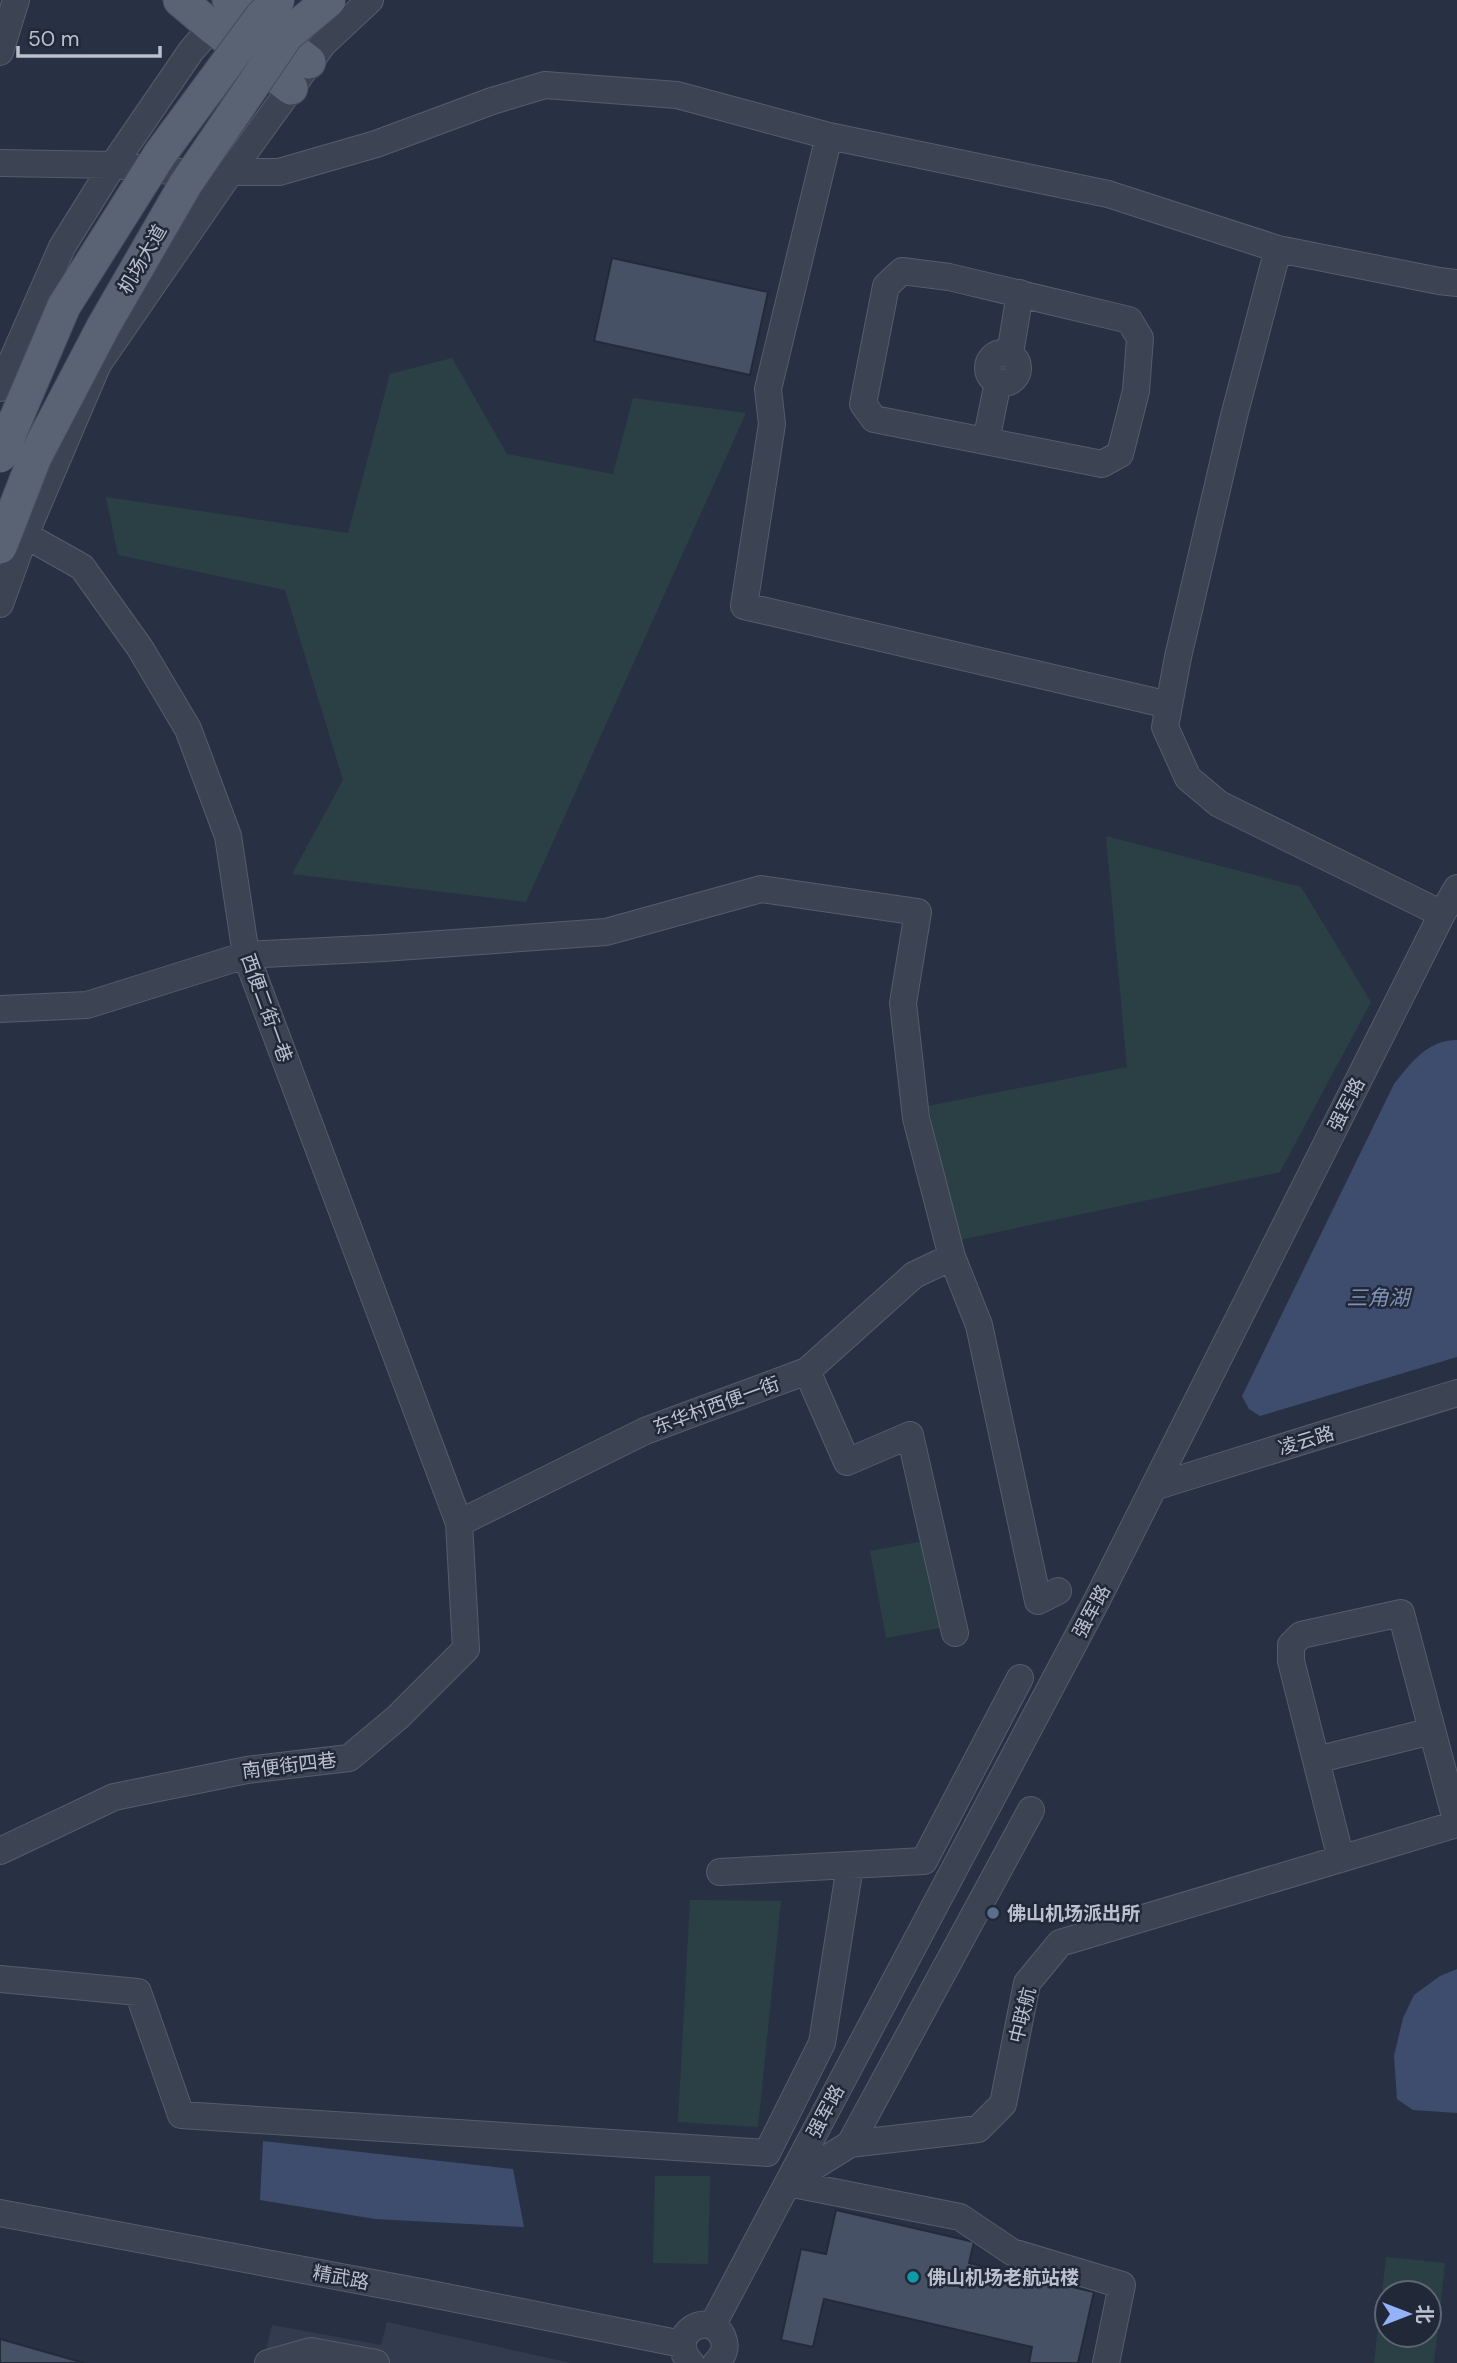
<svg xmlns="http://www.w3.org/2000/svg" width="1457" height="2363" font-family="'DM Sans','Noto Sans SC',sans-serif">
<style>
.airport{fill:#333c4e}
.green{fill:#2a4045;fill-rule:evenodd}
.water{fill:#3e4d6d}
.building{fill:#475166;stroke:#232b3b;stroke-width:2}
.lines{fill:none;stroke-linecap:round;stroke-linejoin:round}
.minor-casing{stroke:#555c6b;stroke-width:28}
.major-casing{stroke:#464d5d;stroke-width:35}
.minor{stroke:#3c4454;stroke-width:26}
.major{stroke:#5a6374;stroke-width:33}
.major-bridge-casing{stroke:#464d5d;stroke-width:35;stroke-linecap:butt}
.major-bridge{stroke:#5a6374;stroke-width:33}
.service-dot{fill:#5c6f8a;stroke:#212939;stroke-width:2.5}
.culture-dot{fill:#0f9aa8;stroke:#212939;stroke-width:2.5}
.labels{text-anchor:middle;stroke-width:5;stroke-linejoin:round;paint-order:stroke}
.street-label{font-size:19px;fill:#bac0cd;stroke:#212939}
.poi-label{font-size:19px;font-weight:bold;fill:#bac0cd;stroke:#212939;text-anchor:start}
.water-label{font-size:21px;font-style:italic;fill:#8193b4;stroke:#212939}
</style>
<rect width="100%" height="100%" fill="#283144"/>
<path class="airport" d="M387,2322L570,2363H263L272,2325L381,2345Z"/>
<path class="green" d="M452,358L507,454L613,474L633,398L746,413L526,902L292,874L343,780L285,590L118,555L106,497L348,533L390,374Z
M1106,836L1301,887L1371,1002L1280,1172L960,1240L928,1106L1127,1067Z
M924,1541L940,1628L886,1638L870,1551Z
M690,1900L781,1901L758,2127L678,2122Z
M655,2176H710L708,2264L653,2263Z
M1386,2257L1445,2263L1434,2363H1374ZM1387,2293H1429V2335H1387Z"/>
<path class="water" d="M1457,1040V1357L1260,1416L1249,1409L1242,1396L1394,1084C1411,1063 1427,1040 1457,1040Z
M1457,1969V2113L1413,2110L1397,2099L1394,2056L1403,2018L1414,1995L1440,1976Z
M263,2141L513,2169L524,2227L375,2219L260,2200Z"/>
<path class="building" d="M612,258L768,292L750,375L594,341Z
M836,2210L974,2242L969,2263L1094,2292L1078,2363H1029L1032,2347L824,2299L813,2347L781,2340L801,2249L826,2254Z
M0,2339L84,2363H0Z"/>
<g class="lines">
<defs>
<path id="minor" d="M0,52L16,0
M829,136L768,389L772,424L744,606L1169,705
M0,163L113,165L180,172H279L376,144L492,101L545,85L677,95L829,136L1108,194L1278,249L1439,281L1457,283
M1278,249L1234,416L1178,657L1165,727L1188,778L1219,804L1442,914
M902,271L949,277L1129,320L1140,338L1136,391L1120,454L1102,464L874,419L863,404L886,286Z
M988 368a15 15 0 1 1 30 0a15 15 0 1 1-30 0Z
M1010,354L1020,293
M0,388L62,247L113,165L191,51L223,14
M986,441L998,382
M0,604L25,535L98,364L229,174L323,44L370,0
M0,1009L87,1005L246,955L384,948L606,932L761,889L918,912L903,1003L916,1118L952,1257L979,1325L1038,1601L1058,1591
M807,1371L847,1462L910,1435L955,1633
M1154,1487L1457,1393
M459,1523L645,1431L807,1371L914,1275L952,1257
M1316,1760L1432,1731
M0,1851L114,1797L247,1770L349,1758L398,1717L466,1649L459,1523L246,955L228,836L188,729L140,648L82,567L25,535
M1341,1859L1291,1661V1645L1301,1635L1401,1613L1457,1824
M720,1872L924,1861L1020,1678
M0,1979L138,1992L181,2115L767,2153L822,2043L850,1866
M850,2144L1031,1810
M789,2182L850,2144L978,2129L1003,2104L1027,1983L1060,1943L1457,1824
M788,2183L960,2217L1012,2252L1122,2285L1106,2363
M0,2213L426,2293L682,2344
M712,2326L1098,1598L1442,914L1457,888
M268,2363L311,2351L376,2363
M691,2363C664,2334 711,2308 723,2338C727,2348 723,2356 716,2363"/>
<path id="major" d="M180,0L212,27L291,88
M229,0L309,62"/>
</defs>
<use href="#minor" class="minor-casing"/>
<use href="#major" class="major-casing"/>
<use href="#minor" class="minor"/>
<use href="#major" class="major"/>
<defs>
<path id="major-bridge" d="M0,456L64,306L160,154L261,17L278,0
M0,547L35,457L103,327L185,185L287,35L329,0"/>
</defs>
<use href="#major-bridge" class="major-bridge-casing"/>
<use href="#major-bridge" class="major-bridge"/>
</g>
<circle class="service-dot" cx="993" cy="1913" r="7"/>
<circle class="culture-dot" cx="913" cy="2277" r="7"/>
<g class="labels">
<g class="street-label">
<text transform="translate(142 259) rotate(-60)" y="7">机场大道</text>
<text transform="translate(267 1008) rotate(70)" y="7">西便二街一巷</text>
<text transform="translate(1346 1104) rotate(-63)" y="7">强军路</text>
<text transform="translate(716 1405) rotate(-20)" y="7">东华村西便一街</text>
<text transform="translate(1306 1440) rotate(-17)" y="7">凌云路</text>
<text transform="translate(1091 1611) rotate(-62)" y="7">强军路</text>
<text transform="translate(289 1765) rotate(-7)" y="7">南便街四巷</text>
<text transform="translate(1022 2015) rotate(-76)" y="7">中联航</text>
<text transform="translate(825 2111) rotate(-62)" y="7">强军路</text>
<text transform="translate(341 2277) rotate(11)" y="7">精武路</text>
</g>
<g class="poi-label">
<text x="1007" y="1920">佛山机场派出所</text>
<text x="927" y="2284">佛山机场老航站楼</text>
</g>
<g class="water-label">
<text x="1378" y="1305">三角湖</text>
</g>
</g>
<g transform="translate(1408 2314) rotate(90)"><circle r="33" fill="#212939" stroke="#5e6574" stroke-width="2"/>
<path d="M0-5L12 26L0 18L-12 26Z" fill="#94b2f8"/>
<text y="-10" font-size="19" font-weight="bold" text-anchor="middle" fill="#bac0cd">北</text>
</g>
<path d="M18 46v10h142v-10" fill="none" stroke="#bac0cd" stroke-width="3.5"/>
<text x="28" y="46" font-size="21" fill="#bac0cd" stroke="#212939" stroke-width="5" paint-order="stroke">50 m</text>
</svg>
